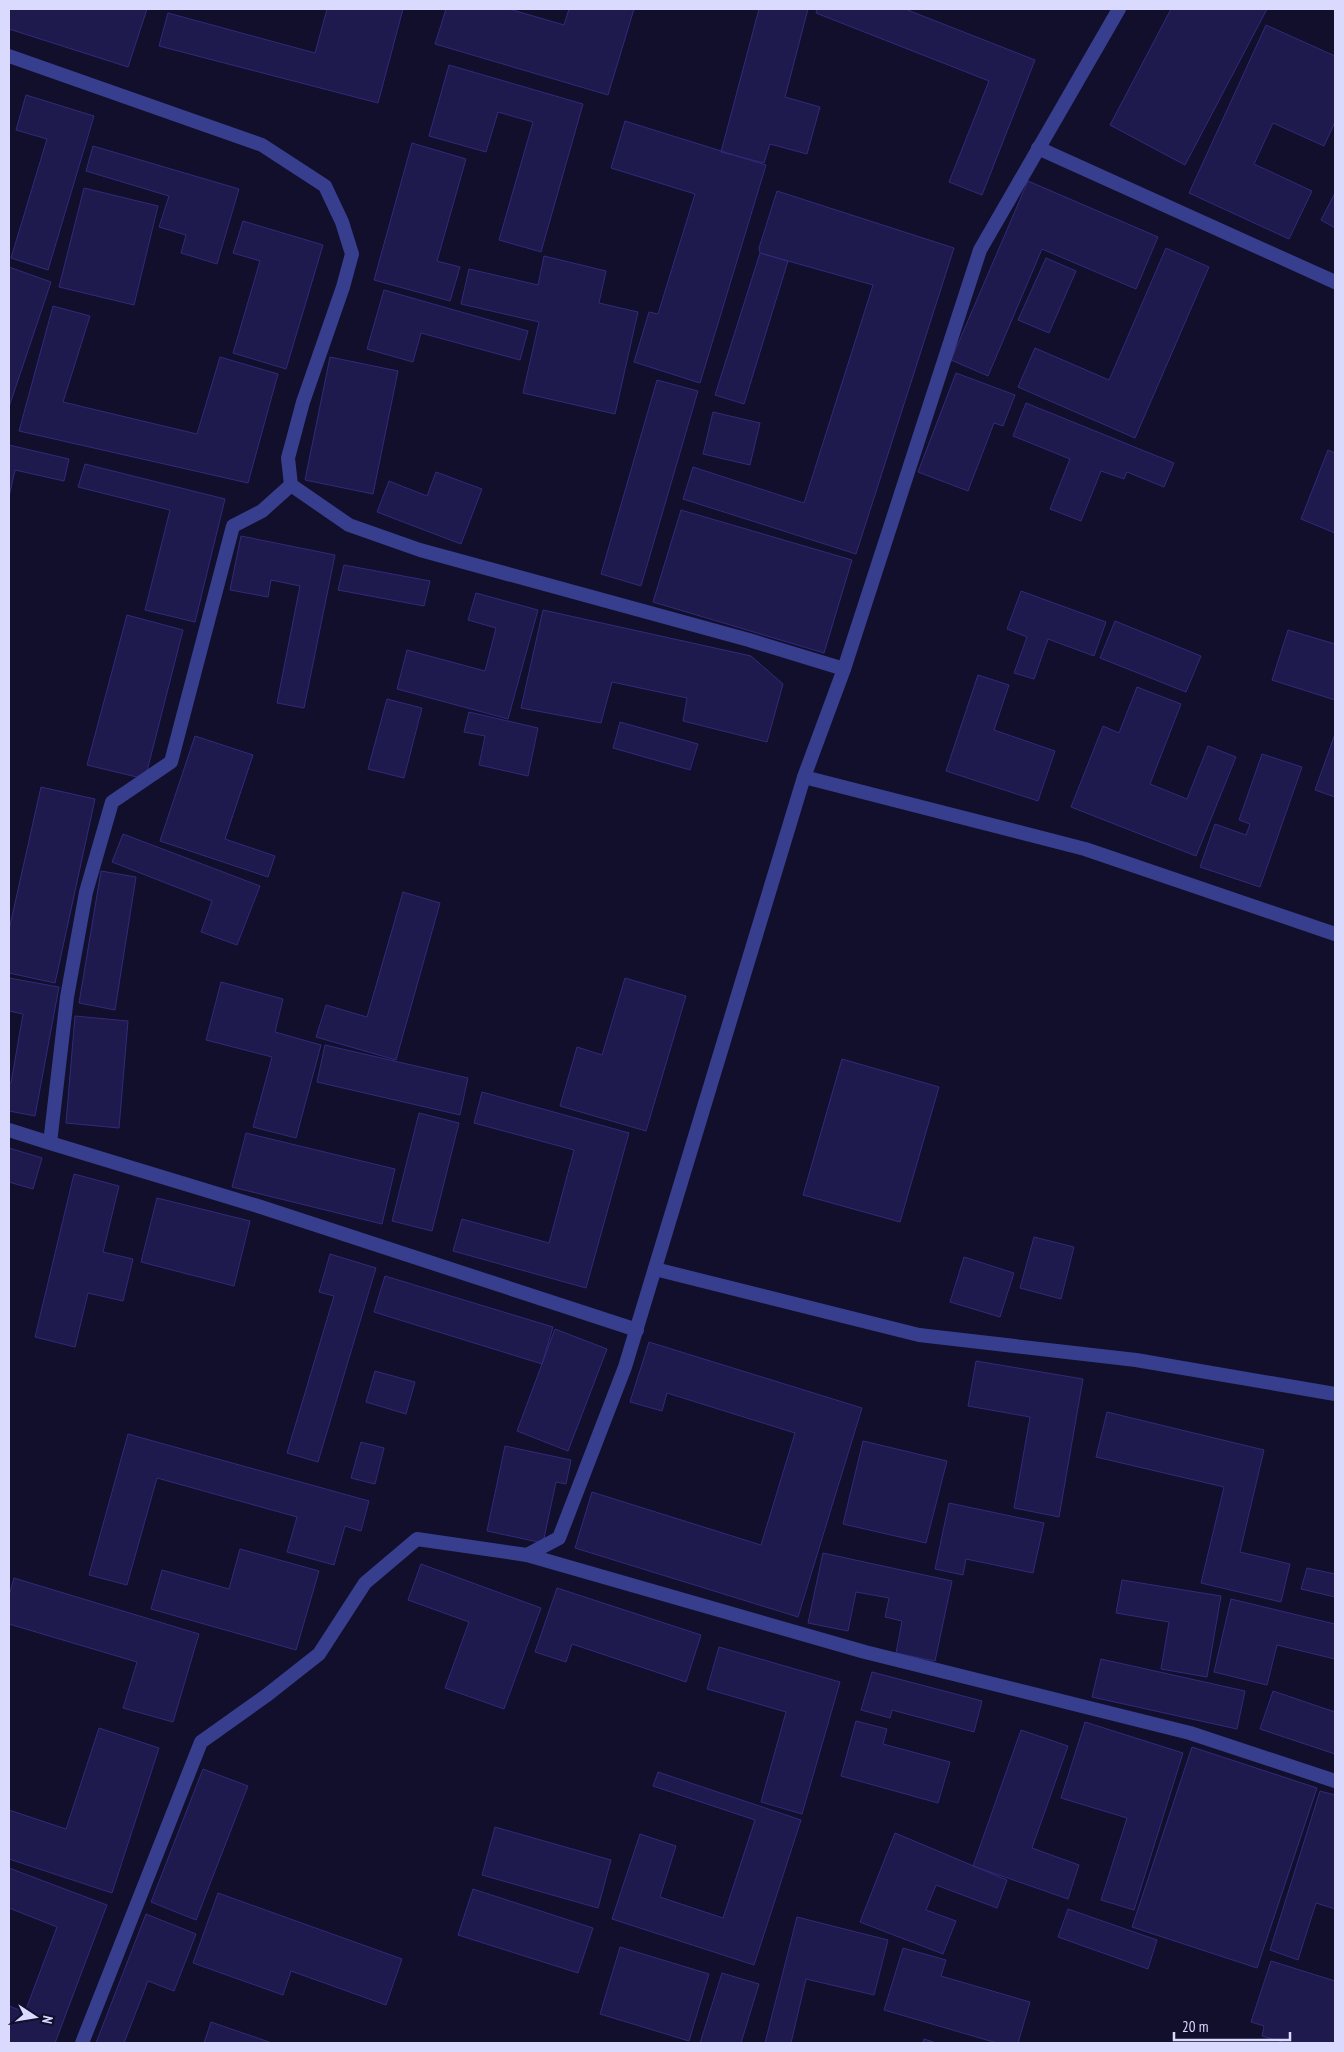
<svg xmlns="http://www.w3.org/2000/svg" width="1344" height="2052" font-family="'PT Sans Narrow',sans-serif">
<style>
.building{fill:#1e1a4e;stroke:#312a7b}
.lines{fill:none;stroke-linecap:round;stroke-linejoin:round}
.minor{stroke:#373e8e;stroke-width:14}
.tertiary{stroke:#373e8e;stroke-width:14}
</style>
<rect width="100%" height="100%" fill="#110f2c"/>
<path class="building" d="M9,9H147L128,67L9,29Z
M327,9H403L378,103L159,46L168,13L315,53Z
M446,9H509L564,25L569,9H634L608,95L435,44Z
M759,9H808L785,97L820,107L807,154L770,144L764,163L721,152Z
M817,9H905L1035,60L982,195L949,182L989,81L816,13Z
M1171,9H1267L1185,165L1110,125Z
M1266,25L1335,56V122L1324,146L1273,123L1254,164L1312,191L1289,239L1189,193Z
M449,65L583,104L541,252L499,240L533,122L498,112L486,152L429,136Z
M26,95L94,116L48,270L11,258L47,139L16,130Z
M625,121L766,165L700,383L634,362L649,312L658,314L695,194L611,168Z
M412,143L466,159L437,261L460,267L450,301L374,280Z
M93,146L239,189L217,264L181,253L186,235L159,227L169,196L86,171Z
M1028,181L1158,237L1136,289L1042,249L988,376L951,360Z
M84,188L158,206L134,305L59,287Z
M777,191L954,248L856,554L683,499L693,467L804,503L873,285L760,253L759,248Z
M1335,193V228L1321,220Z
M243,221L323,245L286,369L233,353L260,261L233,253Z
M1166,248L1209,267L1135,438L1018,387L1035,348L1109,380Z
M760,253L788,261L744,404L715,395Z
M544,256L606,271L599,303L638,312L615,414L523,393L539,322L461,304L469,269L538,285Z
M1046,258L1076,271L1049,333L1018,320Z
M9,267L51,282L9,407Z
M384,290L528,331L520,360L421,333L413,362L367,349Z
M53,306L90,316L63,402L197,434L220,357L278,374L248,483L19,431Z
M330,357L398,371L373,494L305,480Z
M956,373L1015,395L1003,426L994,423L968,491L918,472Z
M657,380L698,391L641,586L601,574Z
M1026,403L1174,463L1164,487L1127,472L1124,479L1101,471L1081,521L1050,509L1070,459L1013,436Z
M713,412L760,423L750,465L703,454Z
M9,445L69,459L64,481L15,470L9,497Z
M1328,450L1335,453V533L1301,519Z
M85,464L225,499L195,622L145,610L170,510L78,487Z
M436,472L482,489L461,544L377,512L389,481L427,496Z
M681,510L852,560L824,653L653,602Z
M241,536L335,555L304,708L277,703L300,586L271,580L268,597L230,590Z
M344,565L430,581L424,606L338,590Z
M1021,591L1106,622L1094,656L1048,639L1034,679L1014,673L1027,637L1007,629Z
M476,593L538,610L508,719L397,689L407,650L485,671L496,628L468,620Z
M543,610L751,656L783,684L767,742L683,721L687,698L612,682L601,723L521,708Z
M127,615L183,630L145,779L87,765Z
M1115,621L1201,656L1186,692L1100,658Z
M1288,630L1335,644V700L1272,680Z
M978,675L1009,685L994,730L1055,751L1038,801L946,771Z
M1137,687L1181,704L1150,784L1187,799L1208,746L1236,757L1196,856L1071,807L1103,726L1119,733Z
M387,699L422,708L404,778L368,769Z
M469,712L538,728L528,776L479,765L485,736L464,732Z
M620,722L698,744L690,770L613,748Z
M1335,734V797L1315,790Z
M195,736L253,755L225,839L275,856L268,877L160,841Z
M1262,754L1302,767L1260,887L1200,867L1215,824L1246,835L1250,824L1239,820Z
M41,787L95,799L55,983L9,973V930Z
M123,834L260,886L237,945L201,932L212,901L112,862Z
M101,871L136,877L115,1010L79,1003Z
M403,892L440,903L396,1060L316,1037L326,1005L367,1017Z
M9,978L59,987L35,1116L9,1111V1082L11,1083L23,1014L9,1011Z
M625,978L686,996L646,1131L560,1106L577,1047L602,1055Z
M221,982L283,999L275,1032L321,1045L296,1138L253,1127L272,1057L206,1040Z
M75,1016L128,1021L119,1128L66,1123Z
M325,1045L468,1078L460,1115L317,1082Z
M842,1059L939,1087L900,1222L803,1195Z
M482,1092L629,1133L586,1288L453,1251L462,1219L549,1243L574,1150L474,1123Z
M419,1113L459,1123L432,1231L392,1221Z
M246,1133L395,1169L382,1224L232,1187Z
M9,1148L42,1158L33,1189L9,1182Z
M74,1174L119,1186L103,1252L133,1259L123,1301L88,1293L75,1347L35,1337Z
M157,1198L250,1221L234,1286L141,1262Z
M1034,1237L1074,1247L1061,1299L1020,1288Z
M330,1254L376,1268L318,1462L287,1453L334,1296L319,1292Z
M964,1257L1014,1273L1000,1317L950,1302Z
M385,1276L553,1327L542,1364L374,1312Z
M555,1329L607,1349L568,1451L517,1431Z
M649,1342L862,1408L798,1617L575,1548L592,1492L761,1545L795,1433L667,1393L662,1411L630,1402Z
M976,1361L1083,1379L1059,1517L1014,1508L1030,1417L968,1406Z
M375,1371L415,1382L406,1414L366,1402Z
M1107,1412L1264,1450L1240,1552L1290,1564L1281,1602L1201,1583L1224,1487L1096,1457Z
M128,1434L369,1501L361,1531L345,1526L334,1565L287,1552L297,1517L157,1478L127,1585L89,1575Z
M863,1441L947,1461L926,1543L843,1524Z
M361,1442L384,1448L375,1484L351,1478Z
M505,1446L571,1460L566,1484L556,1482L543,1543L487,1531Z
M949,1503L1044,1523L1033,1573L966,1559L963,1575L935,1569Z
M240,1549L319,1571L296,1650L151,1609L162,1570L229,1589Z
M823,1553L952,1581L935,1661L896,1653L902,1621L885,1617L889,1598L856,1592L848,1631L808,1623Z
M421,1564L541,1608L504,1709L445,1688L469,1622L408,1600Z
M1307,1568L1335,1574V1597L1301,1589Z
M14,1578L199,1634L173,1722L123,1708L137,1662L9,1624V1596Z
M1122,1580L1221,1596L1207,1677L1161,1669L1169,1622L1116,1613Z
M557,1588L701,1635L686,1682L572,1644L566,1662L535,1652Z
M1231,1599L1335,1624V1659L1277,1645L1267,1685L1214,1672Z
M719,1647L840,1682L802,1814L761,1802L786,1712L707,1689Z
M1101,1659L1245,1691L1237,1729L1092,1697Z
M872,1672L982,1701L974,1732L892,1710L890,1718L861,1710Z
M1273,1691L1335,1712V1754L1260,1729Z
M856,1721L887,1729L883,1744L950,1762L938,1803L841,1776Z
M1085,1722L1183,1753L1134,1910L1101,1900L1127,1818L1061,1798Z
M99,1728L159,1748L112,1893L9,1859V1810L66,1829Z
M1021,1730L1068,1746L1032,1848L1079,1865L1068,1899L973,1866Z
M1192,1747L1317,1788L1257,1968L1132,1927Z
M203,1769L248,1786L196,1920L151,1902Z
M658,1772L801,1820L754,1965L612,1919L640,1834L676,1846L660,1897L723,1918L755,1820L653,1786Z
M1320,1791L1335,1795V1909L1316,1903L1298,1960L1270,1950Z
M495,1827L611,1860L598,1908L482,1875Z
M895,1833L1007,1880L997,1908L936,1885L926,1910L956,1921L943,1954L860,1922Z
M9,1868L107,1905L55,2043H9V2006L25,2012L57,1927L9,1908Z
M473,1889L593,1928L578,1973L458,1935Z
M218,1893L402,1959L386,2005L291,1971L283,1995L193,1963Z
M1068,1909L1157,1940L1148,1969L1058,1937Z
M146,1914L196,1934L174,1991L148,1981L124,2043H96Z
M797,1917L888,1940L874,1995L806,1979L791,2043H765Z
M620,1947L709,1974L689,2041L600,2014Z
M903,1948L946,1960L941,1976L1030,2002L1018,2043H997L884,2010Z
M1271,1961L1335,1981V2043H1286L1262,2036L1264,2026L1251,2022Z
M722,1973L759,1984L741,2043H700Z
M211,2022L272,2043H204Z
M924,2039L936,2043H923Z"/>
<g class="lines">
<path class="minor" d="M9,56L262,145L325,186L342,222L352,254L343,287L303,402L288,458L291,485L349,525L420,550L749,640L844,669
M1038,148L1335,282
M291,485L262,511L233,526L171,762L112,802L86,892L67,997L50,1143L261,1207L637,1330
M804,777L1085,849L1335,934
M9,1130L50,1143
M655,1269L919,1335L1136,1360L1335,1394
M527,1555L865,1652L1190,1733L1335,1781"/>
<path class="tertiary" d="M82,2043L201,1742L267,1695L319,1654L365,1583L417,1539L527,1555L559,1538L625,1367L804,777L844,669L980,250L1119,9"/>
</g>
<rect width="1344" height="2052" fill="none" stroke="#dadaff" stroke-width="20"/>
<g transform="translate(35 2017) rotate(102)" stroke="#110f2c" stroke-width="4" paint-order="stroke">
<path d="M0-4L9 19L0 12L-9 19Z" fill="#dadaff"/>
<text y="-8" font-size="14" font-weight="bold" text-anchor="middle" fill="#dadaff">N</text>
</g>
<path d="M1174 2032v8h116v-8" fill="none" stroke="#dadaff" stroke-width="2.5"/>
<text x="1182" y="2032" font-size="15" fill="#dadaff" stroke="#110f2c" stroke-width="4" paint-order="stroke">20 m</text>
</svg>
